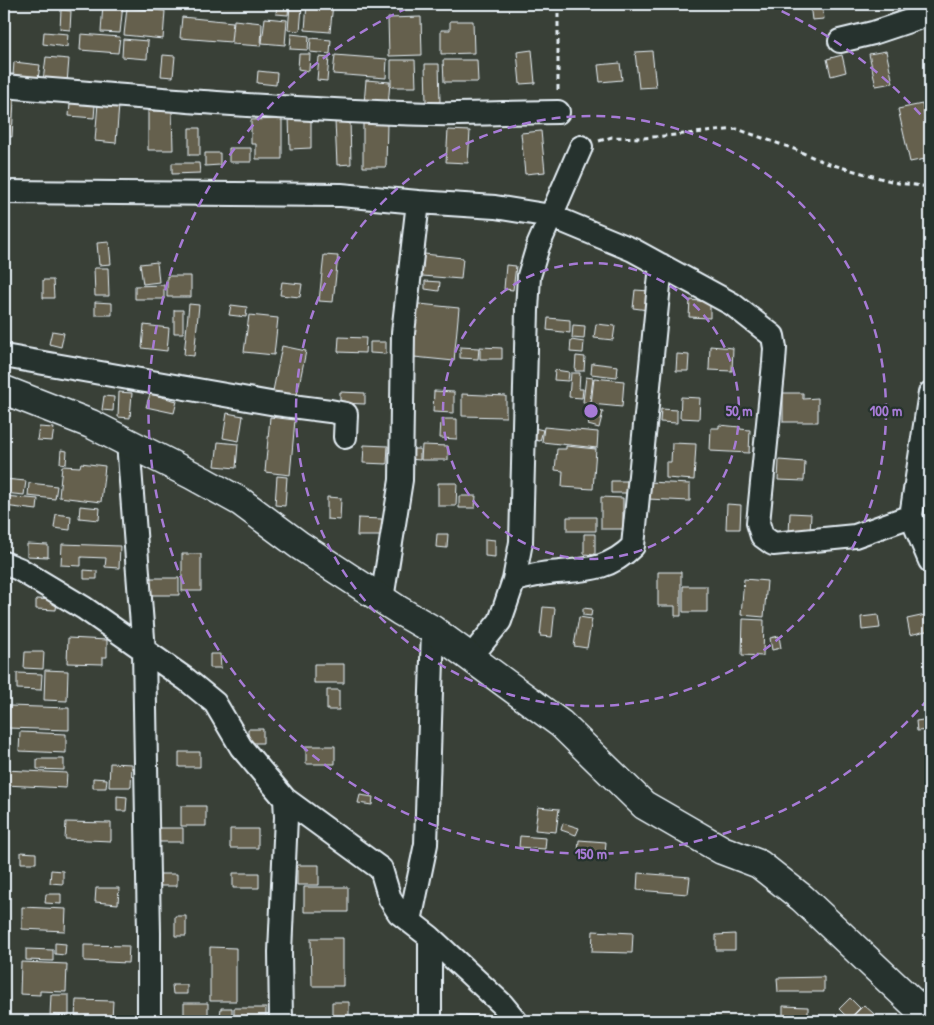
<svg xmlns="http://www.w3.org/2000/svg" width="934" height="1025" font-family="'Patrick Hand',sans-serif">
<style>
.building{fill:#65604e;stroke:#e8f1f8}
.lines{fill:none;stroke-linecap:round;stroke-linejoin:round}
.street-casing{stroke:#e8f1f8;stroke-width:26}
.secondary-casing{stroke:#e8f1f8;stroke-width:31}
.path{stroke:#e8f1f8;stroke-width:3;stroke-dasharray:5 4;stroke-linecap:butt}
.street{stroke:#26332d;stroke-width:22}
.secondary{stroke:#26332d;stroke-width:28}
.ring{fill:none;stroke:#a77bd6;stroke-width:2.5;stroke-dasharray:9 6}
.centre{fill:#a77bd6;stroke:#26332d;stroke-width:2.5}
.ring-label{font-size:15px;text-anchor:middle;font-weight:bold;fill:#a77bd6;stroke:#26332d;stroke-width:4.5;stroke-linejoin:round;paint-order:stroke}
</style>
<rect width="100%" height="100%" fill="#394037"/>
<filter id="ink" filterUnits="userSpaceOnUse"><feTurbulence type="fractalNoise" baseFrequency=".02" numOctaves="2"/><feDisplacementMap in="SourceGraphic" scale="10" xChannelSelector="R" yChannelSelector="G"/><feConvolveMatrix kernelMatrix="1 2 1 2 8 2 1 2 1" color-interpolation-filters="sRGB"/></filter>
<g filter="url(#ink)">
<path class="building" d="M103,4H123L120,33L101,32Z
M277,4H289L288,15L276,14Z
M307,4H333L330,32L305,30Z
M810,4H822L824,19L812,20Z
M895,4H924L926,10L900,18Z
M290,6L302,7L300,31L288,30Z
M127,8L165,11L163,39L124,35Z
M61,10L71,11L70,30L60,29Z
M182,17L233,22L231,42L180,38Z
M421,17L422,55L389,56L388,18Z
M265,18L287,20L285,45L262,43Z
M234,20L262,23L261,46L232,44Z
M450,21H473L474,53L441,54V30H450Z
M44,32L68,34L67,47L43,44Z
M81,34L120,37L118,53L80,50Z
M291,34L309,36L308,50L290,49Z
M311,38L331,40L330,54L310,52Z
M123,39L148,41L147,59L122,57Z
M532,50L535,83L520,84L517,52Z
M652,51L656,87L639,88L635,52Z
M886,51L893,83L876,86L869,54Z
M299,54H310L309,71L298,69Z
M163,55L175,56L173,77L161,76Z
M335,55L387,59L386,78L333,74Z
M842,55L846,72L831,76L827,59Z
M46,57L69,59L67,83L43,81Z
M319,57L329,58L327,81L317,80Z
M391,60H415L416,87H391Z
M443,60H477L478,82H444Z
M14,62L40,65L38,79L13,76Z
M620,63L622,80L600,82L598,65Z
M425,64H439L440,102H426Z
M258,71L277,73L276,85L257,83Z
M366,80L390,82L388,106L364,104Z
M4,99H14L12,137L4,136Z
M70,103L95,105L94,118L69,116Z
M98,103L119,105L116,143L95,141Z
M922,104L930,143V158L910,162L898,109Z
M148,111H172L173,150H148Z
M311,116V148L290,149L289,117Z
M282,119V159H256V144H251V120Z
M350,120L351,164L337,165L335,121Z
M363,123H387L386,167H363Z
M189,128H200V155H189Z
M448,130L470,131L468,163L446,162Z
M541,131L545,172L525,174L521,133Z
M229,148H251V162H229Z
M205,153H220V165L205,166Z
M172,163H199L200,173L172,174Z
M109,242L111,264L99,265L97,243Z
M424,254L463,258L461,279L422,276Z
M324,255L338,256L333,302L319,301Z
M157,262L159,282L143,284L140,264Z
M506,265L516,266L513,290L504,289Z
M94,268H108L109,296H95Z
M167,276H191V297H167Z
M43,280H53L54,298H43Z
M425,281L440,282L439,291L425,289Z
M282,282L302,284L300,297L280,295Z
M164,285V299H135V286Z
M635,290L650,291L648,310L633,308Z
M690,300L710,302V318L689,317Z
M95,302L112,303V315H95Z
M409,303L459,308L454,361L404,356Z
M189,304L199,305L194,356L184,355Z
M231,305L247,307L246,317L229,315Z
M174,310H183V333H174Z
M249,315L278,318L274,355L244,352Z
M548,318L570,320V333L547,330Z
M596,324L615,326L613,340L594,338Z
M144,325L169,328L167,351L142,348Z
M573,325L585,326L584,339L572,338Z
M52,331L64,333L61,347L49,344Z
M339,337L366,338L365,353L338,352Z
M571,340L584,342L583,353L570,352Z
M370,342H386V354L370,353Z
M282,346L306,351L296,400L272,396Z
M710,346L733,348L732,371L709,370Z
M460,347L479,348L478,359L460,358Z
M480,347L502,348V359H480Z
M677,354L689,355L688,371H676Z
M576,356L585,357L584,371H575Z
M592,363L618,366L617,377L591,374Z
M555,370L569,372L568,381L554,380Z
M571,373H580L579,389H583L582,398L569,397Z
M586,377L593,378L590,403L583,402Z
M594,378L624,381L622,407L591,404Z
M434,391L454,392V413L433,412Z
M119,392L132,393L130,418L118,417Z
M340,392L365,393V404L340,403Z
M783,393H803V399L818,398V422H783Z
M150,394L177,401L174,413L146,407Z
M462,394L506,396V417L462,416Z
M104,396L114,397L113,411L102,410Z
M681,397L700,398L699,419L680,418Z
M661,409L677,410V423L660,422Z
M592,410L603,412L599,428L588,425Z
M227,413L243,416L239,441L223,438Z
M270,417L295,420L290,475L265,472Z
M441,419H457V439L440,438Z
M719,425L740,427V429L750,430L749,453L710,451L711,428H719Z
M39,427L54,428L52,441L37,440Z
M530,427L543,430L540,441L528,439Z
M544,427L598,432L597,448L542,442Z
M218,442L238,444L236,468L215,466Z
M672,443L696,444L694,480L666,478V462H671Z
M364,445L388,446L387,464L363,463Z
M422,445L448,446V460H421Z
M566,446L596,449L593,489L562,487L563,471L555,470L557,449H566Z
M409,449H420V460L409,459Z
M61,450L67,451L66,464L60,463Z
M779,460L805,462L804,481L778,480Z
M81,463L105,466L101,502L59,497L62,466L80,467Z
M277,476L287,477L285,506L275,505Z
M4,479L26,481L24,495L4,493Z
M611,481H628V493H611Z
M648,482L690,484V501L647,499Z
M29,483L57,486L55,499L28,496Z
M438,483H457L456,506H438Z
M4,496L38,499L37,510L4,506Z
M459,496H476L475,508H459Z
M327,497L341,498L340,520L327,519Z
M601,497L623,498V529H601Z
M727,504L741,505L740,529H726Z
M80,506L100,508L99,520L79,518Z
M790,513L811,514L810,535L789,534Z
M56,514L71,516L70,530L54,528Z
M567,517H596V531H567Z
M358,518L382,519V536H357Z
M437,534H448L447,548L436,547Z
M584,534H595V555L584,554Z
M485,539L495,540V557L485,556Z
M27,544L48,545V557L27,556Z
M62,544L120,546L119,568L105,567L106,558L81,557V566L61,565Z
M182,554H201V591H182Z
M84,570L97,571V579H84Z
M658,572H681V616H675V606H658Z
M147,578H179V595H147Z
M744,579L767,581L764,617L741,615Z
M683,586H707V612H683Z
M36,599L57,600L56,610L36,609Z
M543,607L555,608L552,637L540,636Z
M583,608L592,609L591,616L583,615Z
M930,614V630L910,635L907,619Z
M878,615L880,628L862,630L861,617Z
M579,617L592,619L587,648L574,646Z
M743,619L764,620L763,656L742,655Z
M779,636L781,648L772,650L770,638Z
M68,638L107,640V657H103V664L67,663Z
M25,652H44L43,669L24,668Z
M210,654H220L221,668H210Z
M314,664H344V683H314Z
M45,670L68,671L67,701L44,700Z
M17,673L42,674L41,690L17,689Z
M327,690H339V710H327Z
M9,706L69,708V730L8,728Z
M930,719V730L917,731L916,721Z
M248,729H263V743H248Z
M20,732L66,734V753L19,751Z
M306,746H335V764H306Z
M179,752H200V767H179Z
M37,759H64V770L37,769Z
M110,763L132,764L131,787H109Z
M5,770L67,773L66,788L5,785Z
M93,778L107,779L106,788H93Z
M360,795L373,797L372,805L358,803Z
M117,796L127,797L126,811H117Z
M181,806H206V826H181Z
M538,807L559,809L556,832L535,830Z
M66,822L111,823V841L65,839Z
M563,823L579,828L576,835L561,830Z
M155,828H183V842H155Z
M230,829H258V848H230Z
M520,836L546,838L545,849L519,847Z
M579,840L606,842L605,854L578,852Z
M21,852L36,853V863H21Z
M297,865H319V885H297Z
M51,870L63,871V884L50,883Z
M233,873H259V888H233Z
M638,873L690,877L688,894L637,890Z
M158,874H177V886H158Z
M304,887H348V912H304Z
M96,888H119L118,904L95,902Z
M46,894H61V904L45,903Z
M22,907L66,909L65,931L22,929Z
M175,916H186V936H175Z
M593,931L633,933L632,953L592,952Z
M735,934V950H716V935Z
M311,938H343V986H312Z
M55,943L66,944L65,955L55,954Z
M84,945L129,946L128,963L84,961Z
M210,947L236,948V1001H210Z
M26,949L53,950V961L26,960Z
M21,962L67,964L66,992L40,991V995L20,994Z
M824,977V992H778L777,978Z
M172,985H187V994H173Z
M51,995H69V1016L50,1015Z
M850,998L860,1008L849,1019L839,1009Z
M76,1000L113,1001L112,1019L75,1018Z
M332,1002H349V1021H332Z
M184,1003H208V1021H195V1016L184,1017Z
M864,1005L882,1021H852L850,1019Z
M783,1006L808,1007V1017L783,1016Z
M221,1008H232V1016H220Z
M234,1008H266V1021H234Z
M459,1015L487,1016V1021H459Z"/>
<g class="lines">
<defs>
<path id="street" d="M840,41L873,33L930,14
M4,86C146,98 288,110 430,114C473,115 516,112 558,112
M4,192L341,195L418,202L495,207L551,216L633,250L732,304L773,336L775,348L774,363L758,523L762,536L773,544L855,536L911,516
M4,356L276,404L330,411L346,414L345,437
M930,393L911,516L930,561
M128,442L144,651L149,933V1021
M4,563L19,569L84,608L187,680L215,703L241,747L285,799L381,869L390,899L399,913L430,937V1021
M514,580C526,578 537,574 549,573C583,569 607,572 633,546L661,265
M382,599L401,480L403,333L418,202
M470,658L500,621L514,580L521,542L527,310L529,276L538,246L581,147
M410,921L426,844L433,630
M430,937L502,1004L516,1021
M281,1021L280,952L286,817L285,799"/>
<path id="secondary" d="M4,390L91,424L192,475L241,502L299,545L400,611L433,630L561,724L644,805L722,850L759,864L802,898L930,1019"/>
</defs>
<use href="#street" class="street-casing"/>
<use href="#secondary" class="secondary-casing"/>
<path class="path" d="M558,4V92
M599,141L612,137L643,138L737,129L794,149L826,163L898,183L930,187"/>
<use href="#street" class="street"/>
<use href="#secondary" class="secondary"/>
</g>
</g>
<g class="ring">
<circle cx="591" cy="411" r="148"/>
<circle cx="591" cy="411" r="295"/>
<path d="M928 699A443 443 0 1 1 414 5M768 5A443 443 0 0 1 928 123"/>
</g>
<circle cx="591" cy="411" r="8" class="centre"/>
<g class="ring-label">
<text x="739" y="416">50 m</text>
<text x="886" y="416">100 m</text>
<text x="591" y="859">150 m</text>
</g>
<rect width="934" height="1025" fill="none" stroke="#26332d" stroke-width="20"/>
<rect x="10" y="10" width="914" height="1005" fill="none" stroke="#e8f1f8" stroke-width="2" filter="url(#ink)"/>
</svg>
